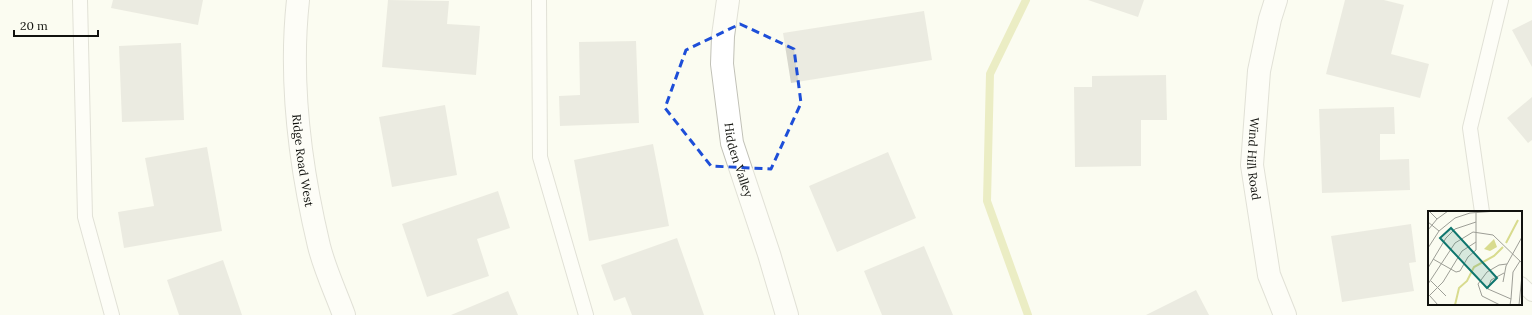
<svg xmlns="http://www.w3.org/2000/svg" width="1532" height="315" font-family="Lora,serif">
<rect width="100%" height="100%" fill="#fbfcf1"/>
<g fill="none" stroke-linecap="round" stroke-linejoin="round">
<path stroke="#d8db8e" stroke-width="8" d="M 1026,0 L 990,74 L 987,201 L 1028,315"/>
</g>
<path fill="#d8d8ce" d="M 113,0 L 203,0 L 198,25 L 111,8 Z
M 388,0 L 449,1 L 447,24 L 480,26 L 476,75 L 382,67 Z
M 1088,0 L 1144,0 L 1138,17 Z
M 1345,0 L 1384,0 L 1404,5 L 1391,54 L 1429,64 L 1420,98 L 1326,74 Z
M 924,11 L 932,60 L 791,83 L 783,33 Z
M 1532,20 L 1532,67 L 1512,30 Z
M 636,41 L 639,123 L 560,126 L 559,96 L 580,95 L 579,42 Z
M 181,43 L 184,120 L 122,122 L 119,46 Z
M 1166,75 L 1167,120 L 1141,120 L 1141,166 L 1075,167 L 1074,87 L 1092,87 L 1092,76 Z
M 1532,97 L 1532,140 L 1528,143 L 1507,118 Z
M 445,105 L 457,175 L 392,187 L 379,117 Z
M 1394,107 L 1395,134 L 1380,134 L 1380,160 L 1409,159 L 1410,190 L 1322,193 L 1319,109 Z
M 653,144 L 669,226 L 589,241 L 574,160 Z
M 207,147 L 222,231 L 124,248 L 118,212 L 154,206 L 145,158 Z
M 888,152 L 916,218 L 837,252 L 809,186 Z
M 498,191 L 510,228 L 477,239 L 489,276 L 427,297 L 402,224 Z
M 1411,224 L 1416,262 L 1409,263 L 1414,291 L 1342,302 L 1331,236 Z
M 677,238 L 704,315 L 632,315 L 625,297 L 614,301 L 601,265 Z
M 924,246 L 953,315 L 882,315 L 864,271 Z
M 223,260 L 242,315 L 179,315 L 167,280 Z
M 1196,290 L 1209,315 L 1146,315 Z
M 508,291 L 518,315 L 451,315 Z"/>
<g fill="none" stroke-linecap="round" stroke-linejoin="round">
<g stroke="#c1c1b7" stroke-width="16">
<path id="service" d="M 80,0 L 85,217 L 112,315
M 539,0 L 540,157 L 586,315
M 1482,212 L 1470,128 L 1501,0
M 1521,284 L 1532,294"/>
</g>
<g stroke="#c1c1b7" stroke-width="24">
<g id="minor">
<path id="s1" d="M 728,0 L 723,36 L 722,64 L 732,143 L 769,254 L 787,315"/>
<path id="s2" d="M 1276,0 L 1270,19 L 1259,71 L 1252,165 L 1269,275 L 1285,315"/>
</g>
</g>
<g stroke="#c1c1b7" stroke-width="24">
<g id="tertiary">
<path id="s3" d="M 298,0 C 289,82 300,166 319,246 C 325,270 336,293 344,315"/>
</g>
</g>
<use href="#service" stroke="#fff" stroke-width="14"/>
<use href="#minor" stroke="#fff" stroke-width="22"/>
<use href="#tertiary" stroke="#fff" stroke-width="22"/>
</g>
<path d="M0 0H1532V315H0ZM 740,24 L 794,49 L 801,103 L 771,169 L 711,166 L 665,108 L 686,50 Z" fill="#fbfcf1" fill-opacity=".55" fill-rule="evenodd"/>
<path fill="none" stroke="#1d4ed8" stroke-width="3" stroke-dasharray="8 5" stroke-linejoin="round" d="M 740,24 L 794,49 L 801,103 L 771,169 L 711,166 L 665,108 L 686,50 Z"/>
<g text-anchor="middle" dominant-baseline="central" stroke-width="4" stroke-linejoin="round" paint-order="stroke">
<g font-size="12" fill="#11120e" stroke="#fbfcf1">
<text stroke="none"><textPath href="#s2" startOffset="161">Wind Hill Road</textPath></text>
<text stroke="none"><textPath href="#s3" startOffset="161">Ridge Road West</textPath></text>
<text stroke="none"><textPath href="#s1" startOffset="162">Hidden Valley</textPath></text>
</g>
</g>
<g transform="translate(1428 211)">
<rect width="94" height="94" fill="#fbfcf1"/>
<path d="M 66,28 L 69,36 L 62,40 L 56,38 Z" fill="#d8db8e"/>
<path fill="none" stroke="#d8db8e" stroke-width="2" d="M 78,32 L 90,9M 27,94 L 31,77 L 39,70 L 46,56 L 66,45 L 75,36"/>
<path fill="none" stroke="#9d9e96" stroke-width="1" d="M 9,8 L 20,0M 0,11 L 11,20M 0,19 L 9,8 L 1,0M 0,37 L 11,20 L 27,7 L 42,2 L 69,0M 5,48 L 28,61 L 32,60 L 40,46 L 48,39 L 48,2M 0,57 L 18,27 L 27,18 L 48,11M 76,62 L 63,69 L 60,78 L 83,88 L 82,94M 3,70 L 18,85M 75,71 L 78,55 L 94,26M 0,73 L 27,32 L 45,21 L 65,24 L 94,52M 2,85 L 10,94M 0,86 L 15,71 L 34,40 L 48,31M 83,88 L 85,61 L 92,50M 72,94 L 54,85 L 50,73 L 59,61 L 71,54 L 79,53M 91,94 L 94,64"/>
<path fill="#0f766e" fill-opacity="0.15" stroke="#0f766e" stroke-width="2" d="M 23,17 L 69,67 L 59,77 L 12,27 Z"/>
<rect width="94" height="94" fill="none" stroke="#11120e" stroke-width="2"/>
</g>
<path d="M14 30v6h84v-6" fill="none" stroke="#11120e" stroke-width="2"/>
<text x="20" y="30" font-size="12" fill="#11120e" stroke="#fbfcf1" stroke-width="3" paint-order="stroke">20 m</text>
</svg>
